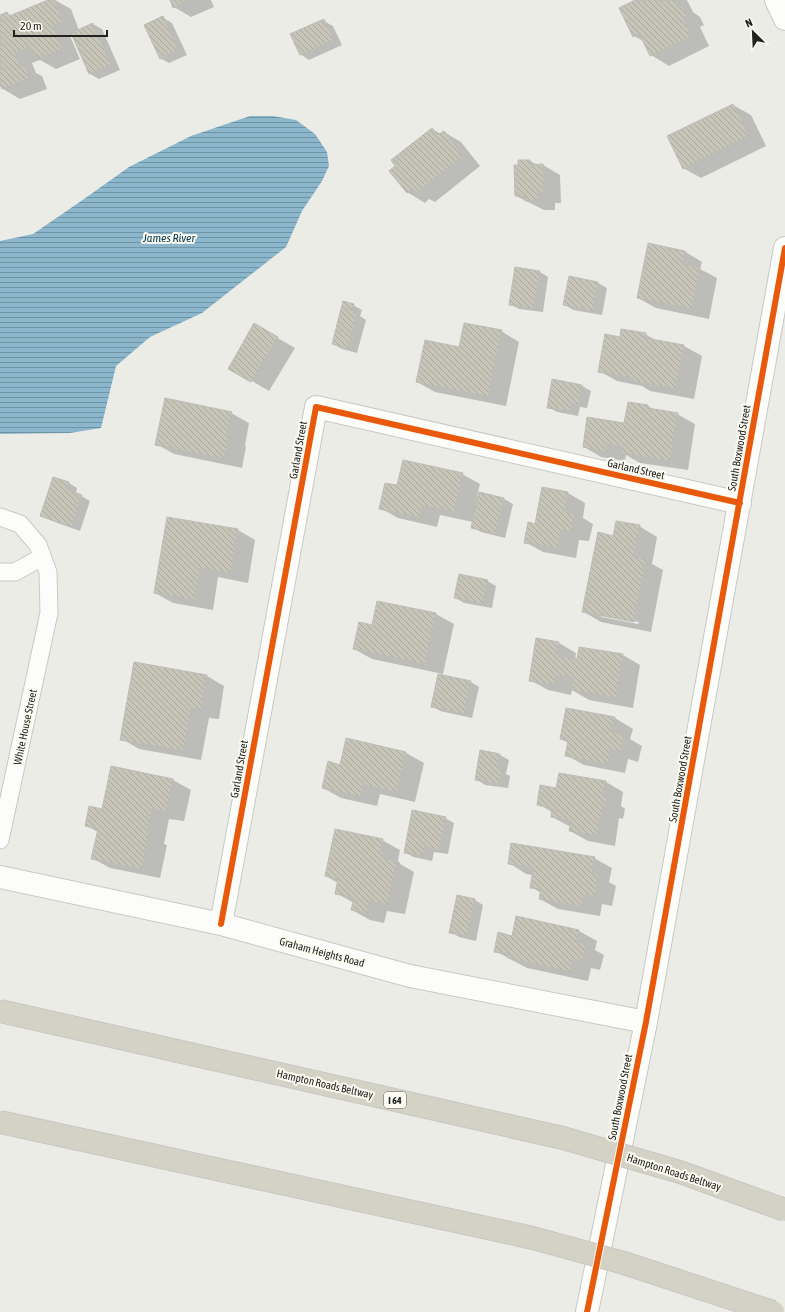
<svg xmlns="http://www.w3.org/2000/svg" width="785" height="1312" font-family="'Asap Condensed',sans-serif">
<defs>
<pattern id="water-rules" width="6" height="5" patternUnits="userSpaceOnUse"><rect width="6" height="5" fill="#8bb6cc"/><path d="M0 2.5h6" fill="none" stroke="#7194a5"/></pattern>
<pattern id="building-back-hatch" width="6" height="6" patternUnits="userSpaceOnUse"><rect width="6" height="6" fill="#c7c5b7"/><path d="M-1 5l2 2M0 0l6 6M5-1l2 2" fill="none" stroke="#aba99d"/></pattern>
</defs>
<rect width="100%" height="100%" fill="#ecece7"/>
<path fill="url(#water-rules)" d="M 250,116 L 273,116 L 296,120 L 315,134 L 327,152 L 329,166 L 322,181 L 302,211 L 286,247 L 202,313 L 150,337 L 116,366 L 101,428 L 70,433 L 0,434 L 0,241 L 33,234 L 84,199 L 129,167 L 191,136 Z"/>
<path fill="#0003" fill-rule="evenodd" d="M 50,0 L 55,0 L 71,9 L 79,30 L 93,24 L 102,29 L 120,70 L 99,79 L 90,74 L 73,35 L 70,36 L 80,59 L 56,69 L 40,60 L 32,63 L 36,73 L 42,76 L 47,89 L 20,99 L 3,89 L 0,82 L 0,16 L 7,13 L 12,16 Z
M 171,0 L 211,0 L 214,7 L 191,17 L 174,7 Z
M 637,0 L 687,0 L 693,12 L 700,17 L 704,25 L 700,27 L 709,46 L 669,66 L 651,55 L 645,42 L 634,36 Z
M 163,18 L 172,23 L 187,55 L 169,63 L 160,58 Z
M 324,21 L 333,26 L 342,45 L 309,60 L 300,54 Z
M 733,105 L 751,115 L 766,146 L 701,178 L 683,168 Z
M 432,129 L 441,134 L 444,132 L 461,142 L 480,166 L 435,202 L 429,199 L 425,203 L 407,192 Z
M 530,161 L 538,165 L 543,165 L 560,175 L 561,203 L 555,203 L 555,210 L 544,210 L 516,196 L 519,166 Z
M 684,251 L 702,262 L 700,269 L 717,278 L 709,319 L 656,308 L 638,298 Z
M 540,272 L 548,277 L 543,312 L 519,309 L 510,304 Z
M 570,277 L 598,283 L 607,288 L 602,315 L 573,310 L 565,305 Z
M 353,305 L 362,310 L 360,316 L 366,320 L 357,353 L 342,349 L 334,344 Z
M 255,325 L 295,348 L 269,391 L 230,368 Z
M 501,331 L 519,342 L 506,406 L 435,392 L 417,382 L 460,348 Z
M 645,334 L 657,341 L 684,346 L 702,356 L 694,399 L 650,391 L 642,386 L 617,381 L 599,371 L 620,338 Z
M 553,381 L 582,386 L 591,391 L 587,408 L 580,407 L 578,416 L 557,412 L 548,407 Z
M 648,406 L 655,410 L 677,414 L 695,424 L 688,470 L 640,463 L 626,455 L 625,461 L 601,457 L 584,447 L 625,424 Z
M 231,413 L 249,423 L 245,446 L 246,447 L 242,468 L 174,454 L 156,444 Z
M 462,474 L 480,484 L 477,497 L 479,498 L 480,493 L 504,499 L 513,504 L 505,538 L 481,532 L 472,527 L 473,522 L 440,515 L 437,527 L 398,518 L 380,508 L 398,487 Z
M 53,478 L 69,483 L 77,488 L 76,493 L 90,501 L 80,531 L 50,520 L 41,515 Z
M 568,493 L 585,503 L 583,518 L 593,524 L 589,541 L 579,540 L 576,558 L 543,552 L 525,542 L 536,525 Z
M 639,526 L 657,537 L 652,564 L 663,570 L 651,632 L 601,622 L 584,612 L 614,537 ZM 601,615 L 639,622 L 638,624 L 601,617 Z
M 238,530 L 255,540 L 248,583 L 218,577 L 213,610 L 173,603 L 155,593 Z
M 487,581 L 496,586 L 492,608 L 464,603 L 456,598 Z
M 378,602 L 436,614 L 454,624 L 443,674 L 372,659 L 354,649 L 373,627 Z
M 559,643 L 576,653 L 575,660 L 623,655 L 640,665 L 633,708 L 589,700 L 572,690 L 571,695 L 548,690 L 530,680 Z
M 135,663 L 207,676 L 224,686 L 219,719 L 209,718 L 201,760 L 139,749 L 122,739 Z
M 471,682 L 479,687 L 472,718 L 440,711 L 432,706 Z
M 566,709 L 615,718 L 633,729 L 630,739 L 642,746 L 638,762 L 628,759 L 625,773 L 584,765 L 566,755 L 568,743 L 561,739 Z
M 347,740 L 406,753 L 424,763 L 415,802 L 380,794 L 377,806 L 341,798 L 323,788 L 341,766 Z
M 500,755 L 509,760 L 506,774 L 510,776 L 508,788 L 485,785 L 476,779 Z
M 111,767 L 173,780 L 191,790 L 184,821 L 169,819 L 164,844 L 167,845 L 160,878 L 110,868 L 92,858 L 98,832 L 87,826 L 103,810 Z
M 606,782 L 623,792 L 621,806 L 625,809 L 623,819 L 619,818 L 615,846 L 588,841 L 570,831 L 571,827 L 552,817 L 552,812 L 538,804 L 557,789 Z
M 445,818 L 454,823 L 448,854 L 434,852 L 432,861 L 413,857 L 405,852 Z
M 382,840 L 400,850 L 398,861 L 400,863 L 400,864 L 414,872 L 405,914 L 387,911 L 384,923 L 370,920 L 352,910 L 354,903 L 336,893 L 338,883 L 326,876 Z
M 594,858 L 612,868 L 609,882 L 616,886 L 612,906 L 602,904 L 600,916 L 558,909 L 540,899 L 541,893 L 531,887 L 533,875 L 526,874 L 509,863 Z
M 475,900 L 483,905 L 476,941 L 459,937 L 451,932 Z
M 517,917 L 579,931 L 597,941 L 595,950 L 604,955 L 600,970 L 591,968 L 588,981 L 527,968 L 495,951 L 513,937 Z"/>
<path fill="url(#building-back-hatch)" stroke="#bcbcb9" d="M 48,0 L 54,0 L 63,22 L 53,26 L 63,49 L 38,59 L 35,52 L 32,53 L 30,47 L 15,53 L 20,66 L 24,65 L 30,78 L 2,89 L 0,85 L 0,15 L 7,12 L 9,16 Z
M 170,0 L 190,0 L 173,8 Z
M 635,0 L 674,0 L 678,8 L 683,6 L 687,15 L 683,17 L 692,36 L 650,56 L 639,33 L 633,37 L 619,8 Z
M 163,16 L 178,50 L 160,59 L 144,25 Z
M 324,19 L 334,40 L 300,55 L 290,34 Z
M 93,23 L 111,65 L 89,74 L 71,33 Z
M 733,104 L 749,136 L 683,169 L 667,136 Z
M 432,128 L 438,135 L 444,131 L 463,156 L 416,193 L 413,188 L 407,193 L 389,171 L 395,166 L 391,160 Z
M 518,160 L 530,160 L 530,165 L 543,164 L 544,193 L 537,193 L 538,200 L 525,201 L 525,196 L 515,196 L 514,165 L 518,165 Z
M 648,243 L 685,251 L 682,264 L 700,267 L 692,309 L 637,298 Z
M 515,267 L 540,271 L 534,308 L 509,305 Z
M 569,276 L 598,282 L 593,311 L 563,305 Z
M 343,301 L 354,304 L 352,312 L 357,314 L 348,349 L 332,344 Z
M 254,323 L 278,337 L 251,382 L 228,369 Z
M 464,323 L 502,330 L 488,397 L 416,382 L 425,340 L 459,347 Z
M 621,329 L 646,333 L 645,338 L 684,345 L 676,389 L 632,381 L 632,378 L 598,372 L 605,334 L 620,337 Z
M 552,379 L 582,385 L 579,404 L 571,403 L 570,411 L 547,408 Z
M 165,398 L 232,412 L 227,436 L 229,436 L 224,459 L 155,445 Z
M 628,402 L 648,405 L 648,408 L 678,413 L 670,461 L 621,453 L 622,446 L 608,444 L 607,452 L 583,447 L 587,417 L 624,423 Z
M 403,460 L 463,473 L 454,512 L 422,505 L 420,518 L 379,509 L 385,483 L 397,485 Z
M 53,477 L 69,482 L 67,489 L 82,495 L 71,527 L 40,516 Z
M 542,487 L 568,492 L 565,512 L 575,513 L 572,532 L 561,530 L 558,548 L 524,543 L 528,522 L 535,524 Z
M 479,492 L 504,498 L 496,534 L 471,528 Z
M 167,517 L 238,529 L 231,573 L 200,568 L 195,600 L 154,593 Z
M 616,521 L 640,525 L 634,557 L 646,559 L 634,622 L 582,612 L 598,532 L 613,536 Z
M 459,574 L 488,580 L 483,604 L 454,598 Z
M 377,601 L 436,613 L 425,664 L 353,649 L 359,622 L 372,625 Z
M 536,638 L 559,642 L 557,656 L 577,659 L 579,647 L 623,654 L 616,698 L 571,690 L 573,678 L 555,675 L 554,685 L 529,681 Z
M 134,662 L 207,675 L 201,710 L 191,708 L 184,751 L 120,740 Z
M 438,674 L 471,681 L 464,714 L 431,707 Z
M 566,708 L 615,717 L 612,732 L 624,735 L 621,752 L 610,750 L 608,764 L 565,756 L 568,741 L 560,739 Z
M 346,738 L 406,752 L 397,793 L 363,784 L 360,797 L 322,788 L 328,761 L 340,765 Z
M 480,750 L 500,754 L 498,769 L 502,770 L 499,784 L 475,780 Z
M 111,766 L 173,779 L 167,812 L 152,809 L 147,833 L 149,834 L 142,869 L 91,859 L 98,829 L 85,826 L 89,806 L 102,809 Z
M 559,773 L 606,781 L 603,797 L 608,797 L 605,810 L 602,809 L 597,836 L 569,831 L 571,821 L 551,817 L 552,808 L 537,805 L 540,785 L 556,788 Z
M 412,810 L 446,817 L 439,850 L 425,847 L 423,856 L 404,853 Z
M 335,829 L 383,839 L 380,851 L 383,852 L 382,858 L 397,861 L 388,905 L 370,901 L 367,914 L 351,910 L 354,898 L 335,894 L 338,879 L 325,876 Z
M 511,843 L 595,857 L 592,874 L 598,875 L 595,896 L 584,895 L 582,907 L 539,899 L 541,889 L 530,888 L 533,868 L 508,864 Z
M 457,895 L 475,899 L 467,936 L 449,933 Z
M 516,916 L 579,930 L 577,942 L 586,944 L 583,961 L 573,959 L 570,972 L 508,958 L 509,954 L 494,952 L 498,932 L 512,936 Z"/>
<g fill="none" stroke-linecap="round" stroke-linejoin="round">
<g stroke="#c8c8c5" stroke-width="19">
<path id="lane" d="M 0,517 L 20,524 L 38,545 L 48,572 L 49,613 L 0,840
M 0,572 L 15,572 L 42,557"/>
</g>
<g stroke="#c8c8c5" stroke-width="24">
<path id="street" d="M 776,0 L 785,19
M 0,877 L 221,924 L 410,976 L 646,1022
M 221,924 L 316,407 L 740,503
M 587,1312 L 646,1022 L 785,248"/>
</g>
<use href="#lane" stroke="#fcfcfb" stroke-width="17"/>
<use href="#street" stroke="#fcfcfb" stroke-width="22"/>
<g stroke="#c7c7c5" stroke-width="24" stroke-linecap="butt">
<path id="highway-bridge" d="M 0,1011 L 563,1138 L 680,1172 L 785,1210
M 0,1122 L 533,1238 L 624,1263 L 773,1312"/>
</g>
<use href="#highway-bridge" stroke="#d3d2c5" stroke-width="22"/>
<g stroke="#fcfbf2" stroke-width="8">
<path id="cycleway" d="M 221,924 L 316,407 L 740,503
M 587,1312 L 646,1022 L 785,248"/>
</g>
<use href="#cycleway" stroke="#e8590c" stroke-width="6"/>
</g>
<g text-anchor="middle" dominant-baseline="central" stroke-width="4" stroke-linejoin="round" paint-order="stroke">
<rect fill="#fcfbf2" stroke="#63635e" stroke-width="1" x="384" y="1092" width="22" height="16" rx="3"/>
<g font-size="10" font-weight="bold" fill="#22221f">
<text x="395" y="1100">I 64</text>
</g>
<g font-size="11" fill="#22221f" stroke="#fcfbf2">
<text transform="translate(739 448) rotate(-80)">South Boxwood Street</text>
<text transform="translate(298 450) rotate(-80)">Garland Street</text>
<text transform="translate(636 469) rotate(13)">Garland Street</text>
<text transform="translate(25 727) rotate(-78)">White House Street</text>
<text transform="translate(239 769) rotate(-80)">Garland Street</text>
<text transform="translate(680 779) rotate(-80)">South Boxwood Street</text>
<text transform="translate(322 952) rotate(15)">Graham Heights Road</text>
<text transform="translate(325 1084) rotate(13)">Hampton Roads Beltway</text>
<text transform="translate(620 1097) rotate(-79)">South Boxwood Street</text>
<text transform="translate(674 1172) rotate(18)">Hampton Roads Beltway</text>
</g>
<g font-size="12" font-style="italic" fill="#00354b" stroke="#fcfbf2">
<text x="169" y="238">James River</text>
</g>
</g>
<g transform="translate(753 32) rotate(336)" stroke="#fcfbf2" stroke-width="3" paint-order="stroke">
<path d="M0-3L7 15L0 10L-7 15Z" fill="#22221f"/>
<text y="-6" font-size="11" font-weight="bold" text-anchor="middle" fill="#22221f">N</text>
</g>
<path d="M14 30v6h93v-6" fill="none" stroke="#22221f" stroke-width="2"/>
<text x="20" y="30" font-size="12" fill="#22221f" stroke="#fcfbf2" stroke-width="3" paint-order="stroke">20 m</text>
</svg>
